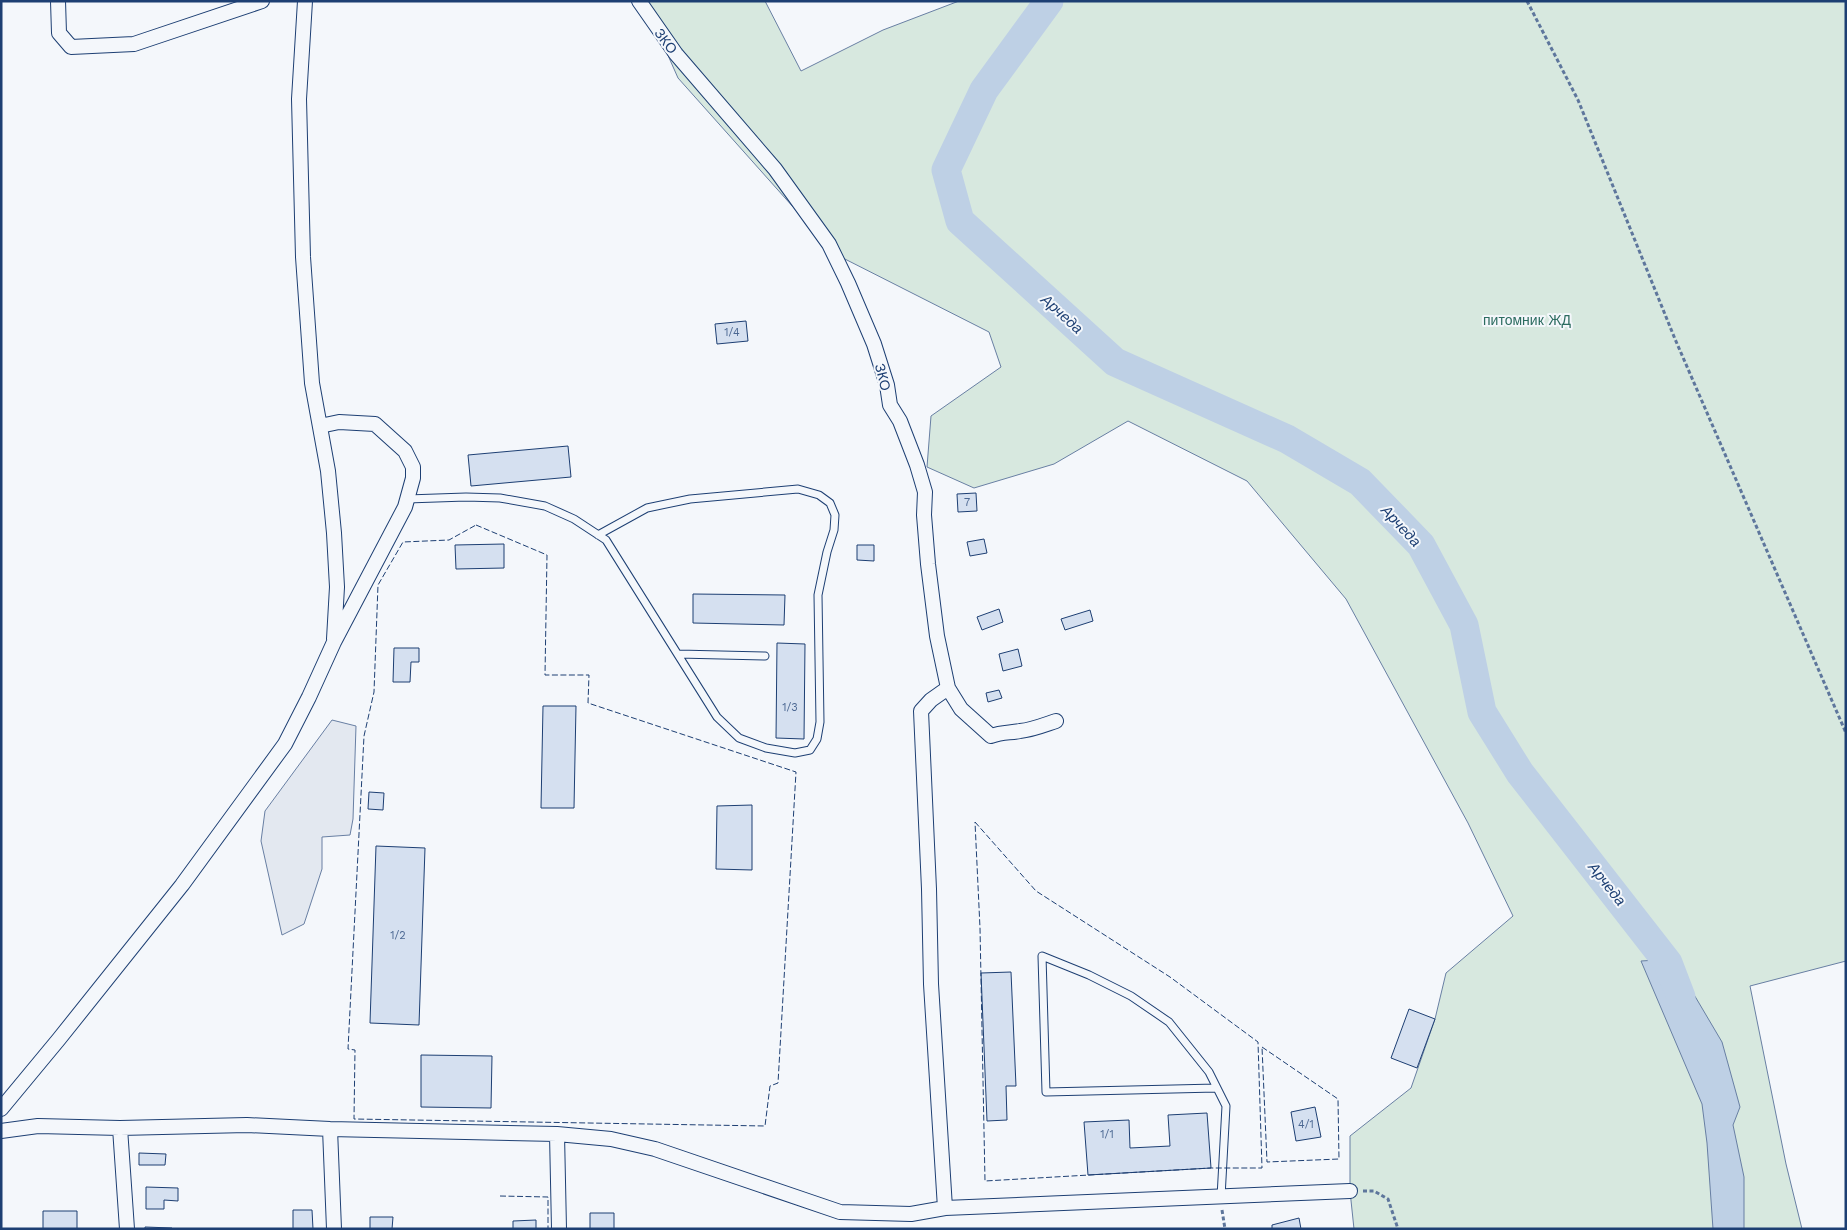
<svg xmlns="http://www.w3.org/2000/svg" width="1847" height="1230" font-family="'Work Sans',sans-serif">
<rect width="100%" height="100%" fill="#f4f7fb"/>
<path fill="#d7e8df" stroke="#687fa3" d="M 644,1 L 765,1 L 801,71 L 883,30 L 959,1 L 1846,1 L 1846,961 L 1750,986 L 1786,1164 L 1802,1229 L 1354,1229 L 1350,1191 L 1350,1136 L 1411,1088 L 1435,1019 L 1446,973 L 1513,916 L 1468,823 L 1346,599 L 1247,481 L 1128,421 L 1054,464 L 974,488 L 927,467 L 931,416 L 1001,367 L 989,332 L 835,254 L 678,78 Z"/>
<path fill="#e3e8f0" stroke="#687fa3" d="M 332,720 L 356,726 L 353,819 L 350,835 L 322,837 L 322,869 L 304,924 L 282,935 L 261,841 L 265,811 Z"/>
<path fill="#bed0e5" stroke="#687fa3" d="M 1673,959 L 1722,1042 L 1740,1107 L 1733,1125 L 1744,1177 L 1744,1229 L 1713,1229 L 1707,1143 L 1702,1104 L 1641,961 Z"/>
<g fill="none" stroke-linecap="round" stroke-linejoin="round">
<path stroke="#bed0e5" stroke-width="29" d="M 1049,1 L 984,90 L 946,170 L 960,221 L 1115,362 L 1287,439 L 1360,482 L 1421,545 L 1464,625 L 1482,712 L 1520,773 L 1668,963 L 1681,997"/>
</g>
<path fill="#d5e0f0" stroke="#1d3f73" d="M 746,321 L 748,341 L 717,344 L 715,324 Z
M 568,446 L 571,477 L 471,486 L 468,455 Z
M 976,493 L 977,511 L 958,512 L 957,494 Z
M 984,539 L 987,553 L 970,556 L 967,542 Z
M 504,544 L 504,568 L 456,569 L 455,545 Z
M 857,545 L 874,545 L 874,561 L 857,560 Z
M 693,594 L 785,595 L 784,625 L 693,623 Z
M 999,609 L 1003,622 L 982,630 L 977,617 Z
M 1090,610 L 1093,621 L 1065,630 L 1061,619 Z
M 777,643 L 805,644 L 804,739 L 776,738 Z
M 394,648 L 419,648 L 419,662 L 411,662 L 410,682 L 393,682 Z
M 1018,649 L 1022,666 L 1003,671 L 999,654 Z
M 999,690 L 1002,698 L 988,702 L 986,693 Z
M 543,706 L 576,706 L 574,808 L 541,808 Z
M 369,792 L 384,793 L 383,810 L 368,809 Z
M 752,805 L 752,870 L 716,869 L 717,806 Z
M 376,846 L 425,848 L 419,1025 L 370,1023 Z
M 1011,972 L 1016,1086 L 1006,1086 L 1007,1120 L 987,1121 L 981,973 Z
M 1409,1009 L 1435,1019 L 1417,1068 L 1391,1058 Z
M 421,1055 L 492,1056 L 491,1108 L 421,1107 Z
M 1315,1107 L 1321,1137 L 1296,1141 L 1291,1112 Z
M 1207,1113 L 1211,1168 L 1088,1175 L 1084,1122 L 1129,1120 L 1130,1148 L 1170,1146 L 1168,1115 Z
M 139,1153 L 166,1154 L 165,1165 L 139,1165 Z
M 146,1187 L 178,1188 L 178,1201 L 164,1200 L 164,1209 L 146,1209 Z
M 293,1210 L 312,1210 L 313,1229 L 293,1229 Z
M 43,1211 L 77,1211 L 77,1229 L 43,1229 Z
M 590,1213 L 614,1213 L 614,1229 L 590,1229 Z
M 370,1217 L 393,1217 L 392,1229 L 370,1229 Z
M 1299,1218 L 1301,1229 L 1272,1229 L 1272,1225 Z
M 536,1220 L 536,1229 L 513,1229 L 513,1221 Z
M 145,1227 L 172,1228 L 172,1229 L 145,1229 Z"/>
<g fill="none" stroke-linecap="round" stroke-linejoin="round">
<g stroke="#1d3f73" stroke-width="9">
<path id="service" d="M 407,499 L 466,497 L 500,498 L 545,506 L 574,519 L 606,540 L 717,717 L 739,738 L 766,748 L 795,753 L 810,750 L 817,739 L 820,722 L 818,595 L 827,552 L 834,530 L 835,515 L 830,503 L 819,495 L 798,489 L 690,499 L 647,508 L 598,535
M 678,654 L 765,656
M 1216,1088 L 1046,1092 L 1042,956 L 1089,975 L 1131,996 L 1169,1022 L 1209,1072 L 1226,1106 L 1221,1197"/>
</g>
<g stroke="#1d3f73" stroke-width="16">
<path id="minor" d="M 58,1 L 59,33 L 71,47 L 134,44 L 262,1
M 305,1 L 299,99 L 303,257 L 312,383 L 328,471 L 334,533 L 337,587 L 334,639
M 639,1 L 676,54 L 775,169 L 829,244 L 848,283 L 874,344 L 887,385 L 890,405 L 900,421 L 917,465 L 925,492 L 924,515 L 928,564 L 937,636 L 948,688 L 961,709 L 991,736 C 1002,732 1009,733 1020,731 C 1032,730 1044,725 1056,721
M 1,1109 L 59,1039 L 182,885 L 285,744 L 309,697 L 334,642 L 405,507 L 413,478 L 413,467 L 405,451 L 375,424 L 339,422 L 320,426
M 120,1128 L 127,1229
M 330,1129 L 334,1229
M 1,1131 L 38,1126 L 120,1128 L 247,1125 L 330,1129 L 557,1134 L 611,1139 L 655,1149 L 840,1212 L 911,1214 L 945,1208 L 1350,1191
M 557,1134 L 559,1229
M 945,1208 L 931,984 L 929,889 L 921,711 L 931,700 L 948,688"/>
</g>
<path stroke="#5e769c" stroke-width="3" stroke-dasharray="4 2.5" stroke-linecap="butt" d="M 1527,1 L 1578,100 L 1675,339 L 1846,733
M 1363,1191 L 1374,1191 L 1388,1199 L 1398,1229
M 1222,1210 L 1225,1229"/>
<use href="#service" stroke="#f4f7fb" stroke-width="7"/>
<use href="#minor" stroke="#f4f7fb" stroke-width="14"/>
<path stroke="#1d3f73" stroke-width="1" stroke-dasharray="6 2.5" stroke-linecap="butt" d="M 476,525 L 547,555 L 545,675 L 589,675 L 588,703 L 796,772 L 778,1083 L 770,1086 L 765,1126 L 354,1119 L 355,1050 L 348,1049 L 364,736 L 374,692 L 378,585 L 403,542 L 449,540 Z
M 975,822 L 1036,891 L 1170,977 L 1258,1042 L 1262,1168 L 1211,1168 L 985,1181 L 980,928 Z
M 1262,1047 L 1338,1099 L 1339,1159 L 1267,1162 Z
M 500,1196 L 548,1197 L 548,1229"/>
</g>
<g text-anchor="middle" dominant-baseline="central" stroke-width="4" stroke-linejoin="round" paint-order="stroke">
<g font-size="11" fill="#4b6792">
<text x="732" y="332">1/4</text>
<text x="967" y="502">7</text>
<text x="790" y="707">1/3</text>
<text x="398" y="935">1/2</text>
<text x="1306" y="1124">4/1</text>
<text x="1107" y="1134">1/1</text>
</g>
<g font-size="14" fill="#1d3f73" stroke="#f4f7fb">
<text transform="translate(666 41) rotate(53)">ЗКО</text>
<text transform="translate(883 377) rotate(76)">ЗКО</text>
</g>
<g font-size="14" fill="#2c6c60" stroke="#f4f7fb">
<text x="1527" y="320">питомник ЖД</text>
</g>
<g font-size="15" font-style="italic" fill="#1d3f73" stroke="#f4f7fb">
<text transform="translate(1062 314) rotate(42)">Арчеда</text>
<text transform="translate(1401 526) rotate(47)">Арчеда</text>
<text transform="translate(1607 884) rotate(52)">Арчеда</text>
</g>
</g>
<rect width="1847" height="1230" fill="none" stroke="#1d3f73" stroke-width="5"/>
</svg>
